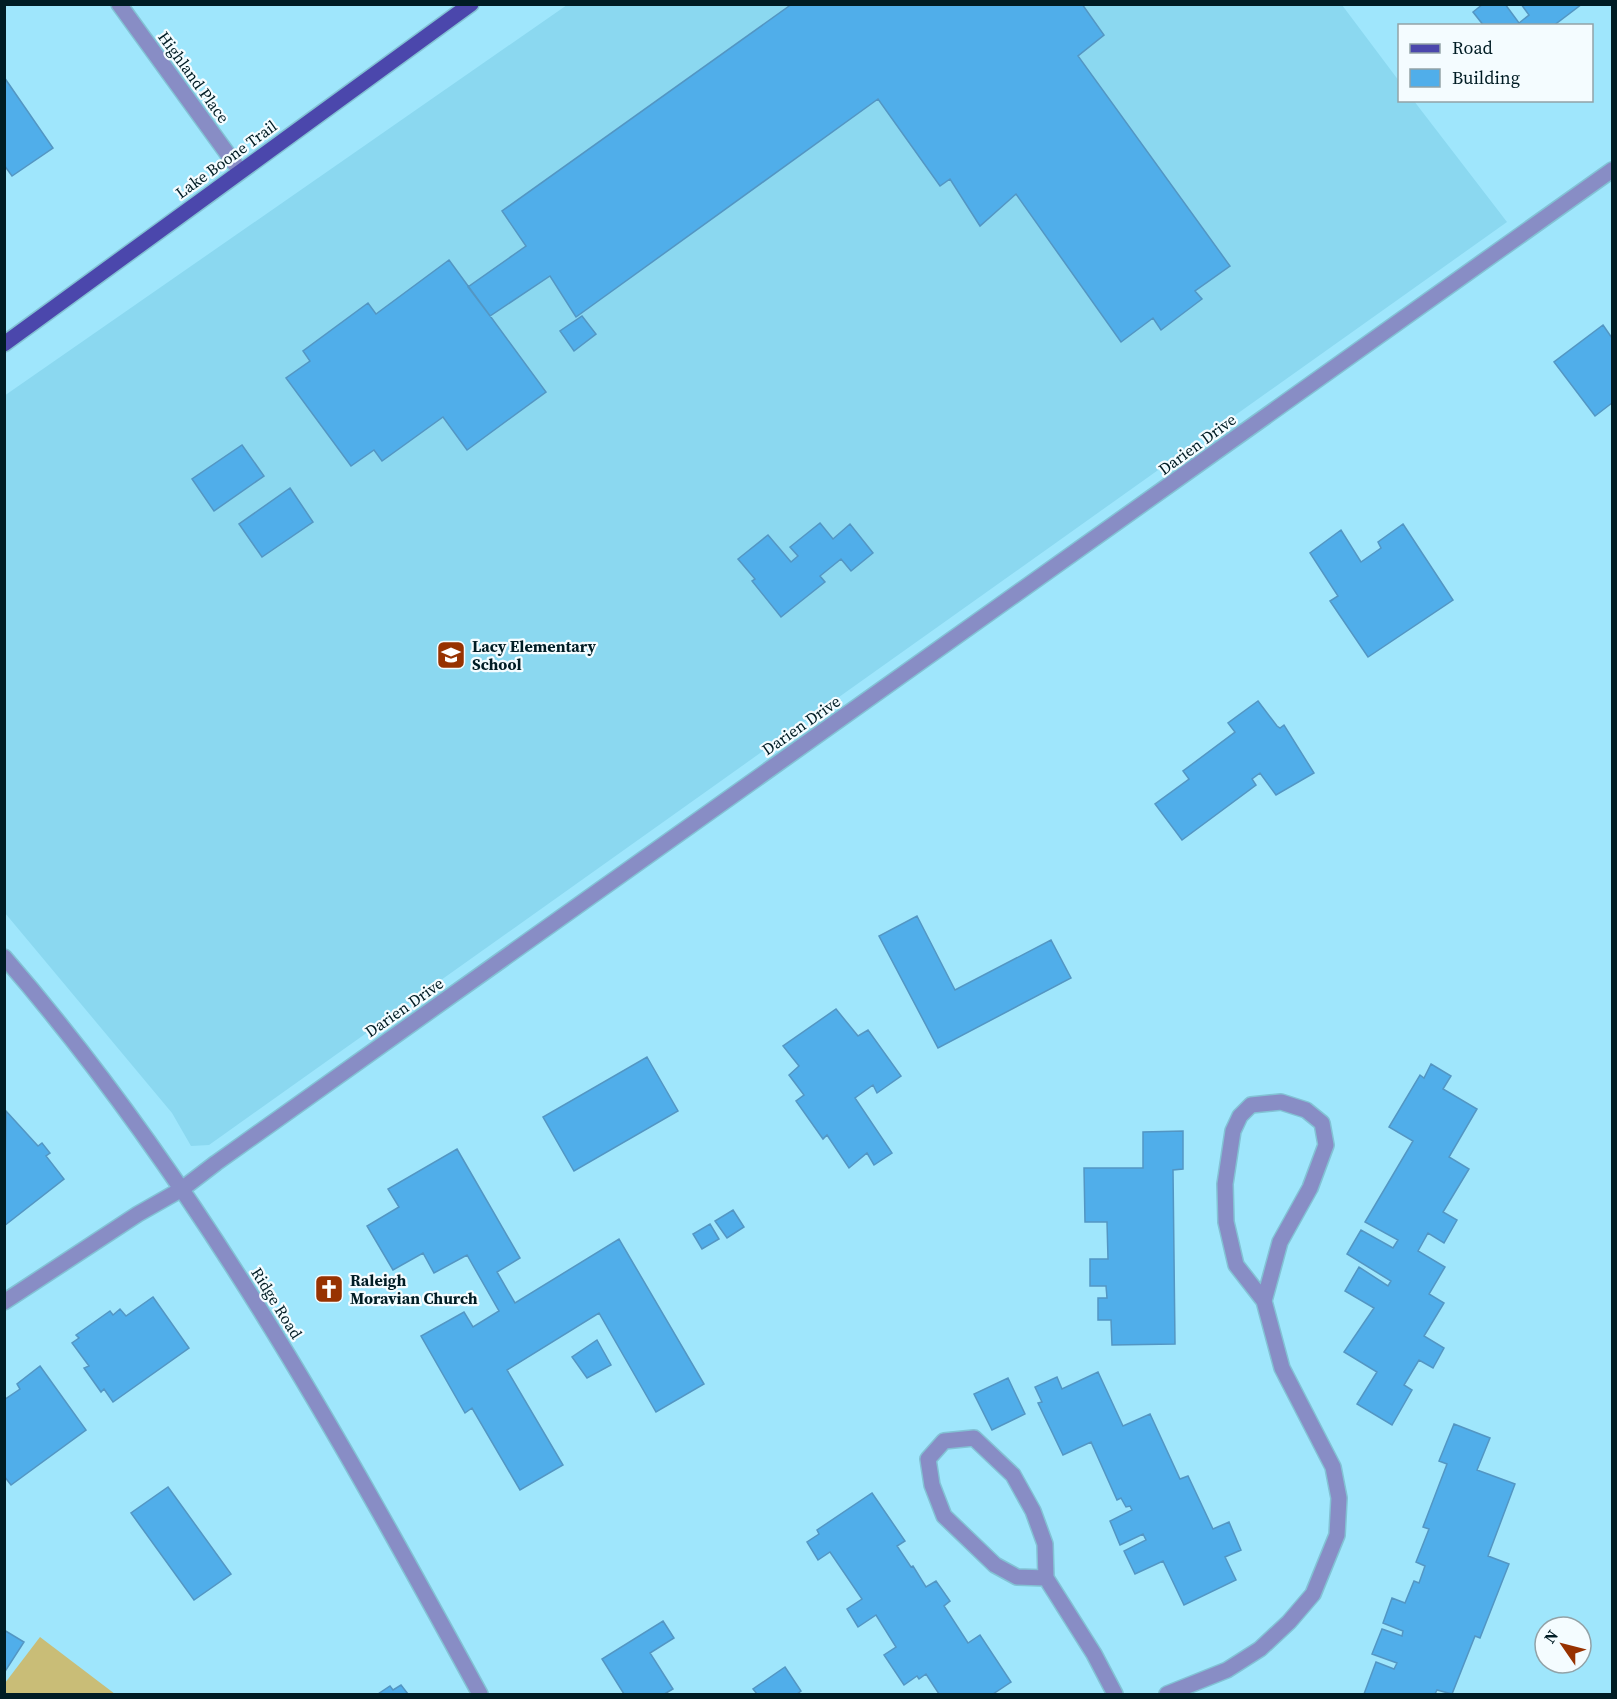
<svg xmlns="http://www.w3.org/2000/svg" width="1617" height="1699" font-family="'Source Serif 4',serif">
<rect width="100%" height="100%" fill="#9fe6fc"/>
<path fill="#8bd8f0" d="M 567,5 L 1342,5 L 1399,81 L 1400,100 L 1414,101 L 1507,222 L 209,1145 L 191,1146 L 172,1113 L 5,913 L 4,396 Z"/>
<path fill="#c9bd77" d="M 40,1637 L 115,1694 L 5,1694 L 5,1683 Z"/>
<path fill="#50aeea" stroke="#5396c3" stroke-width="1.5" d="M 792,4 L 1082,4 L 1104,35 L 1078,56 L 1230,266 L 1195,291 L 1202,299 L 1161,330 L 1153,318 L 1121,342 L 1016,194 L 980,226 L 950,179 L 940,186 L 878,99 L 576,317 L 550,276 L 490,316 L 468,287 L 526,246 L 502,211 Z
M 1483,4 L 1505,4 L 1519,23 L 1529,15 L 1521,4 L 1582,4 L 1553,26 L 1484,26 L 1473,12 Z
M 4,77 L 53,148 L 12,176 L 4,165 Z
M 449,260 L 546,392 L 467,450 L 443,417 L 382,461 L 374,450 L 351,466 L 286,378 L 310,361 L 303,351 L 368,303 L 376,314 Z
M 582,316 L 596,334 L 574,351 L 560,331 Z
M 1603,325 L 1612,338 L 1612,403 L 1595,416 L 1554,362 Z
M 242,445 L 264,476 L 214,511 L 192,479 Z
M 290,488 L 313,522 L 262,557 L 239,524 Z
M 820,523 L 833,539 L 850,524 L 873,553 L 851,571 L 841,559 L 820,576 L 825,582 L 781,617 L 752,581 L 755,579 L 738,559 L 768,535 L 791,562 L 798,556 L 790,547 Z
M 1403,524 L 1453,600 L 1368,657 L 1330,601 L 1338,596 L 1310,553 L 1341,530 L 1361,562 L 1381,548 L 1378,542 Z
M 1258,701 L 1277,726 L 1280,728 L 1284,725 L 1314,773 L 1276,795 L 1260,773 L 1252,779 L 1256,785 L 1182,840 L 1155,804 L 1189,779 L 1183,771 L 1235,732 L 1228,723 Z
M 917,916 L 955,990 L 1051,940 L 1071,978 L 938,1048 L 879,936 Z
M 836,1009 L 858,1036 L 868,1030 L 901,1076 L 877,1093 L 873,1085 L 855,1098 L 892,1153 L 874,1165 L 867,1153 L 849,1168 L 827,1135 L 823,1139 L 796,1101 L 804,1095 L 789,1075 L 799,1066 L 783,1046 Z
M 647,1057 L 678,1111 L 574,1171 L 543,1117 Z
M 1431,1064 L 1451,1076 L 1443,1089 L 1477,1109 L 1449,1157 L 1469,1169 L 1443,1212 L 1457,1220 L 1444,1243 L 1428,1233 L 1418,1251 L 1445,1267 L 1429,1294 L 1444,1303 L 1424,1336 L 1444,1348 L 1433,1368 L 1419,1360 L 1404,1385 L 1412,1390 L 1392,1425 L 1357,1404 L 1377,1372 L 1344,1352 L 1374,1308 L 1345,1291 L 1359,1267 L 1388,1286 L 1391,1281 L 1347,1254 L 1361,1230 L 1393,1248 L 1398,1240 L 1365,1222 L 1413,1141 L 1389,1127 L 1420,1075 L 1424,1078 Z
M 6,1111 L 38,1146 L 42,1143 L 50,1153 L 46,1156 L 64,1179 L 4,1226 Z
M 1183,1131 L 1183,1169 L 1173,1170 L 1175,1344 L 1112,1345 L 1111,1320 L 1098,1320 L 1098,1298 L 1107,1298 L 1106,1286 L 1090,1286 L 1090,1259 L 1108,1259 L 1107,1222 L 1085,1222 L 1084,1168 L 1143,1168 L 1143,1132 Z
M 457,1149 L 520,1258 L 497,1272 L 515,1303 L 619,1239 L 704,1384 L 656,1412 L 599,1313 L 507,1370 L 563,1465 L 520,1490 L 472,1408 L 465,1413 L 421,1336 L 464,1312 L 473,1327 L 499,1311 L 467,1255 L 434,1273 L 423,1253 L 393,1270 L 367,1226 L 399,1207 L 388,1189 Z
M 733,1210 L 744,1227 L 727,1238 L 715,1221 Z
M 710,1224 L 719,1239 L 702,1249 L 693,1234 Z
M 153,1297 L 189,1348 L 113,1402 L 104,1389 L 101,1392 L 84,1368 L 89,1366 L 72,1343 L 79,1338 L 76,1335 L 110,1311 L 113,1315 L 120,1309 L 126,1316 Z
M 597,1340 L 611,1365 L 587,1378 L 572,1357 Z
M 40,1366 L 86,1430 L 11,1485 L 4,1476 L 4,1400 L 20,1389 L 17,1384 Z
M 1098,1372 L 1123,1426 L 1150,1414 L 1180,1479 L 1188,1476 L 1213,1529 L 1229,1522 L 1241,1550 L 1225,1557 L 1236,1580 L 1184,1605 L 1163,1561 L 1135,1574 L 1124,1551 L 1146,1540 L 1143,1534 L 1120,1545 L 1110,1521 L 1132,1510 L 1130,1506 L 1126,1507 L 1121,1498 L 1117,1500 L 1091,1442 L 1063,1455 L 1038,1403 L 1042,1402 L 1035,1387 L 1057,1377 L 1062,1389 Z
M 1008,1378 L 1025,1414 L 992,1430 L 974,1394 Z
M 1454,1424 L 1490,1438 L 1477,1470 L 1515,1484 L 1488,1556 L 1509,1564 L 1480,1638 L 1475,1636 L 1452,1694 L 1437,1690 L 1435,1694 L 1364,1694 L 1376,1662 L 1394,1669 L 1397,1663 L 1372,1654 L 1382,1629 L 1402,1636 L 1403,1631 L 1383,1623 L 1392,1598 L 1405,1603 L 1414,1581 L 1419,1583 L 1425,1566 L 1416,1562 L 1429,1529 L 1423,1527 L 1447,1464 L 1439,1461 Z
M 168,1487 L 231,1574 L 194,1600 L 131,1513 Z
M 872,1493 L 905,1541 L 897,1546 L 911,1567 L 913,1566 L 926,1587 L 936,1581 L 950,1601 L 944,1606 L 968,1643 L 980,1635 L 1011,1682 L 993,1694 L 939,1694 L 926,1674 L 919,1679 L 917,1676 L 904,1685 L 884,1655 L 896,1647 L 876,1615 L 858,1627 L 847,1609 L 862,1599 L 830,1552 L 818,1560 L 807,1542 L 819,1534 L 817,1530 Z
M 663,1621 L 674,1638 L 650,1653 L 673,1689 L 666,1693 L 667,1694 L 624,1694 L 602,1659 Z
M 4,1630 L 24,1642 L 4,1673 Z
M 785,1667 L 801,1691 L 797,1694 L 757,1694 L 753,1689 Z
M 401,1685 L 408,1694 L 378,1694 L 390,1686 L 393,1690 Z"/>
<g fill="none" stroke-linecap="round" stroke-linejoin="round">
<g stroke="#82c2d5" stroke-width="18">
<path id="minor" d="M 119,4 L 240,171
M 4,957 C 197,1179 340,1438 480,1694
M 4,1302 L 138,1214 L 182,1189 L 216,1163 L 1612,170
M 1046,1578 L 1017,1577 L 995,1565 L 944,1516 L 932,1485 L 928,1459 L 944,1441 L 974,1438 L 1013,1475 L 1033,1511 L 1045,1544 L 1046,1578 L 1094,1654 L 1115,1694
M 1167,1694 L 1227,1670 L 1260,1649 L 1289,1622 L 1313,1594 L 1337,1535 L 1339,1498 L 1333,1467 L 1282,1368 L 1264,1301 L 1236,1265 L 1226,1222 L 1225,1184 L 1233,1131 L 1240,1116 L 1251,1105 L 1281,1102 L 1306,1110 L 1322,1123 L 1326,1145 L 1310,1188 L 1280,1242 L 1264,1301"/>
</g>
<g stroke="#82c2d5" stroke-width="18">
<path id="major" d="M 4,344 L 471,4"/>
</g>
<use href="#minor" stroke="#888dc5" stroke-width="15"/>
<use href="#major" stroke="#4b47ac" stroke-width="15"/>
</g>
<defs>
<g id="school-square" transform="scale(1.5)"><rect x="-9" y="-9" width="18" height="18" rx="4" fill="#973201" stroke="#f4fcff"/><path d="M0-5L7-2L0 1L-7-2ZM-4 1L0 2.5L4 1V4Q0 6-4 4Z" fill="#fff"/></g>
<g id="church-square" transform="scale(1.5)"><rect x="-9" y="-9" width="18" height="18" rx="4" fill="#973201" stroke="#f4fcff"/><path d="M-1.2-6h2.4v3.5h3.3v2.4h-3.3V6h-2.4V-.1h-3.3v-2.4h3.3Z" fill="#fff"/></g>
</defs>
<g fill-rule="evenodd">
<use href="#school-square" x="451" y="655"/>
<use href="#church-square" x="329" y="1289"/>
</g>
<g text-anchor="middle" dominant-baseline="central" stroke-width="4.5" stroke-linejoin="round" paint-order="stroke">
<g font-size="16" fill="#001c24" stroke="#f4fcff">
<text transform="translate(194 77) rotate(54)">Highland Place</text>
<text transform="translate(226 159) rotate(-36)">Lake Boone Trail</text>
<text transform="translate(1197 444) rotate(-36)">Darien Drive</text>
<text transform="translate(801 725) rotate(-35)">Darien Drive</text>
<text transform="translate(404 1007) rotate(-35)">Darien Drive</text>
<text transform="translate(277 1303) rotate(58)">Ridge Road</text>
</g>
<g font-size="16" font-weight="bold" fill="#001c24" stroke="#f4fcff" text-anchor="start">
<text x="472" y="646">Lacy Elementary<tspan x="472" dy="18">School</tspan></text>
<text x="350" y="1280">Raleigh<tspan x="350" dy="18">Moravian Church</tspan></text>
</g>
</g>
<rect width="1617" height="1699" fill="none" stroke="#001c24" stroke-width="12"/>
<rect x="1398" y="24" width="195" height="78" fill="#f4fcff" stroke="#92a2a7" stroke-width="1.5"/>
<rect x="1410" y="44" width="30" height="9" fill="#4b47ac" stroke="#92a2a7" stroke-width="1.5"/>
<text x="1452" y="54" font-size="18" fill="#001c24">Road</text>
<rect x="1410" y="69" width="30" height="18" fill="#50aeea" stroke="#92a2a7" stroke-width="1.5"/>
<text x="1452" y="84" font-size="18" fill="#001c24">Building</text>
<g transform="translate(1563 1645) rotate(305)"><circle r="28" fill="#f4fcff" stroke="#92a2a7" stroke-width="1.5"/>
<path d="M0-4.5L10 22L0 15L-10 22Z" fill="#973201"/>
<text y="-9" font-size="16" font-weight="bold" text-anchor="middle" fill="#001c24">N</text>
</g>
</svg>
